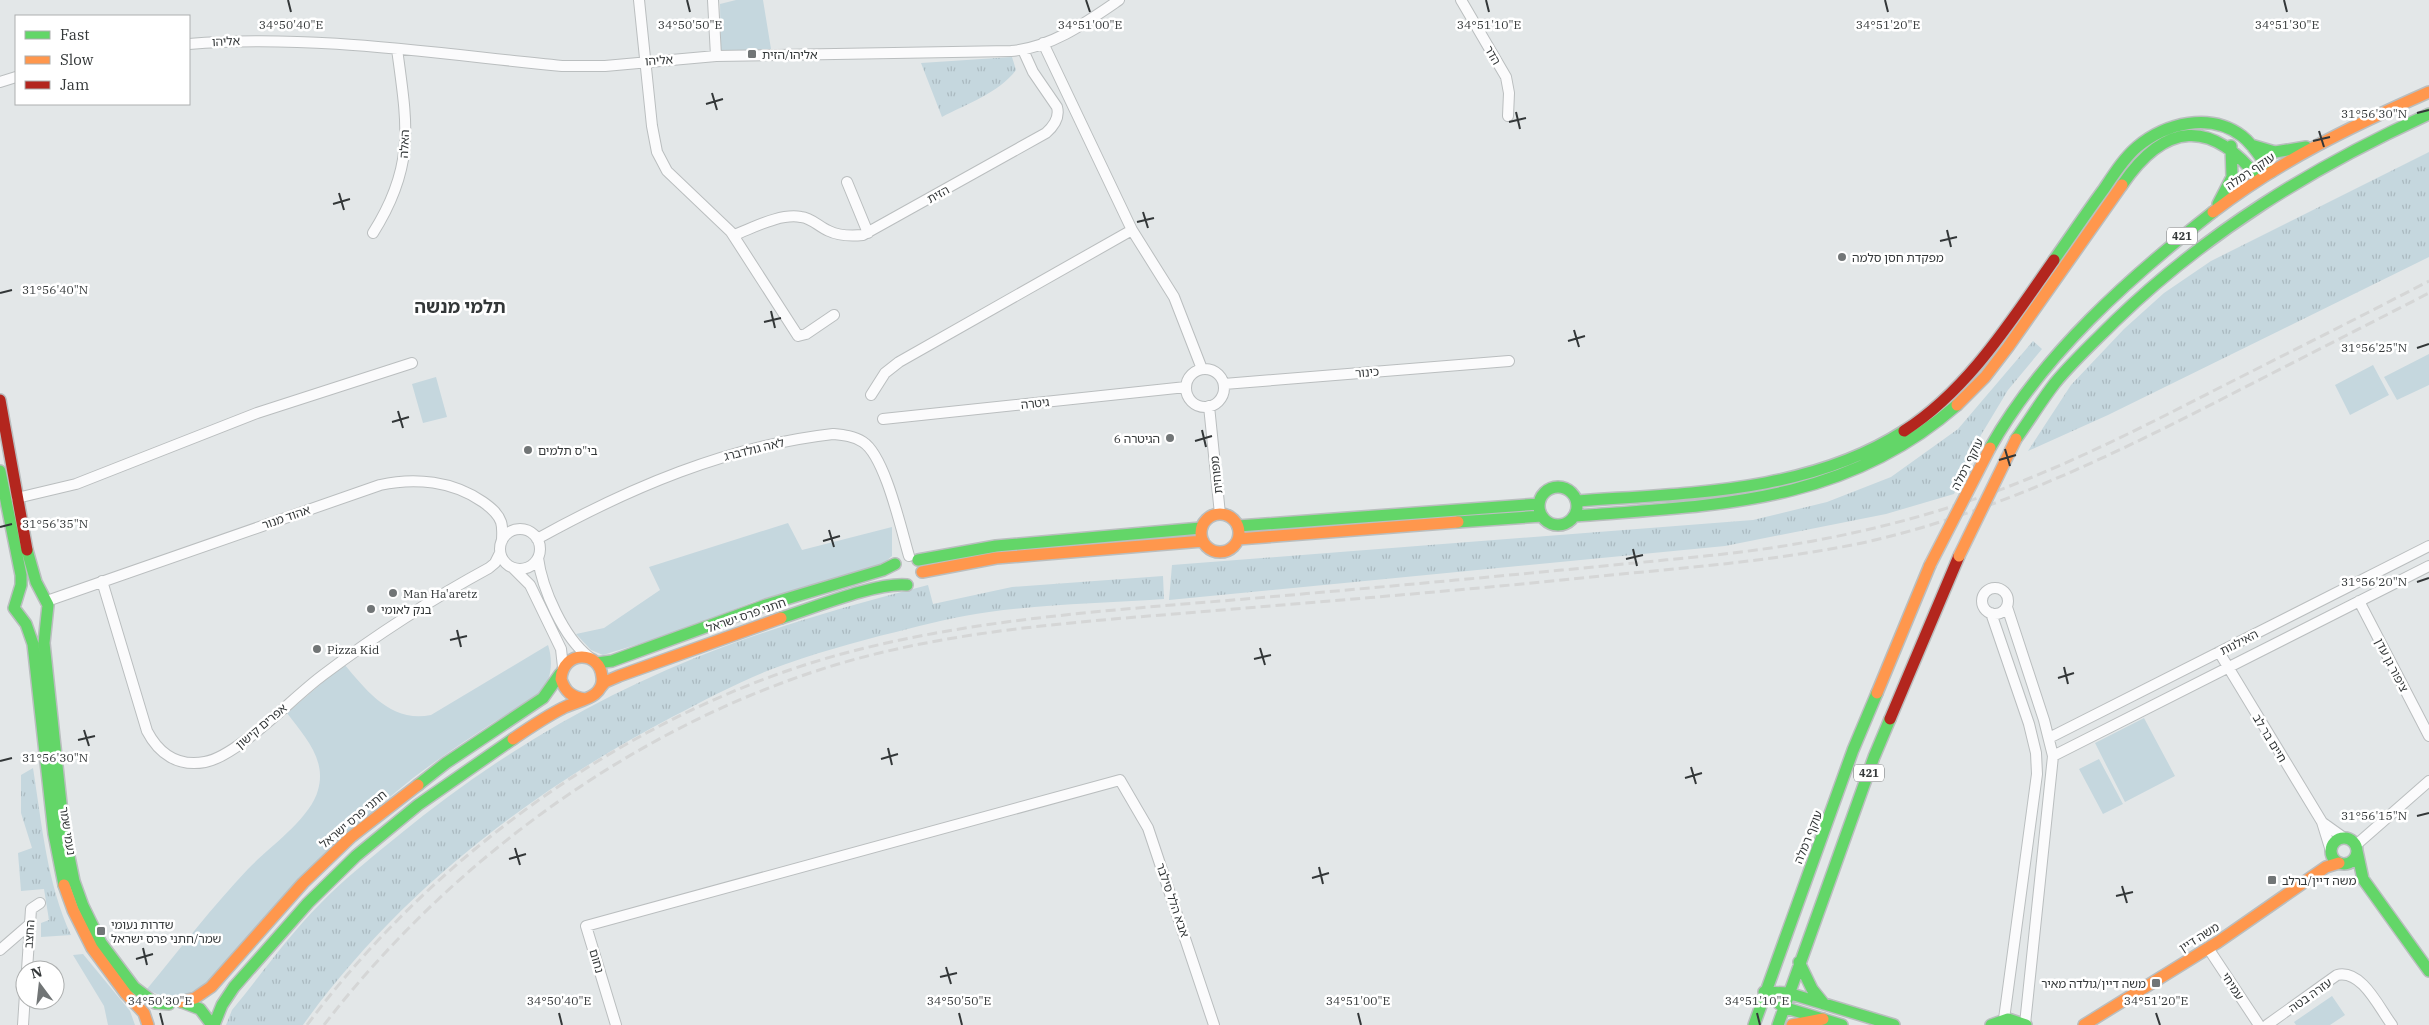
<svg xmlns="http://www.w3.org/2000/svg" width="2429" height="1025" font-family="'IBM Plex Serif','Noto Sans Hebrew',serif">
<defs>
<pattern id="grass-tufts" width="24" height="20" patternUnits="userSpaceOnUse" patternTransform="scale(1.25)"><rect width="24" height="20" fill="#c5d7de"/><path d="M3 7l-1-3M5 7V3M7 7l1-3M15 17l-1-3M17 17v-4M19 17l1-3" fill="none" stroke="#aab9bf"/></pattern>
</defs>
<rect width="100%" height="100%" fill="#e3e7e8"/>
<path fill="url(#grass-tufts)" d="M 1012,57 L 1016,70 C 999,93 966,104 942,117 L 921,63 Z
M 2429,152 L 2429,257 L 2108,415 L 2028,451 L 2071,385 L 2124,329 L 2164,293 L 2211,261 Z
M 2033,341 L 2042,349 L 2008,390 L 1981,435 L 1954,494 L 1886,514 L 1725,546 L 1169,600 L 1172,565 L 1753,520 L 1827,502 L 1891,477 L 1958,429 Z
M 1163,576 L 1164,599 C 1106,603 1047,604 989,612 C 958,616 927,624 896,632 C 854,642 813,654 772,669 C 738,682 705,700 672,717 C 529,792 398,893 303,1025 L 226,1025 L 232,1010 C 261,975 288,936 320,904 C 344,879 372,857 399,835 C 496,755 605,691 723,647 C 790,622 859,603 928,585 L 933,604 L 1012,587 Z
M 33,768 C 42,825 47,883 71,935 L 41,937 L 41,923 L 49,920 L 44,889 L 21,891 L 18,853 L 32,848 L 21,813 L 21,775 Z"/>
<path fill="#c5d7de" d="M 736,0 L 763,0 L 771,49 L 721,51 L 720,4 Z
M 2429,354 L 2429,385 L 2397,400 L 2384,377 Z
M 2373,365 L 2389,395 L 2350,415 L 2335,385 Z
M 436,377 L 447,417 L 423,423 L 412,384 Z
M 788,523 L 802,550 L 892,527 L 892,556 L 883,564 L 753,602 L 668,635 L 603,655 L 591,650 L 576,634 L 604,628 L 660,590 L 649,567 Z
M 548,645 C 553,660 552,678 542,691 C 532,703 504,715 491,724 C 465,741 438,759 413,778 C 337,838 273,913 206,983 C 185,997 170,1003 147,989 C 180,949 212,907 248,869 C 268,848 311,818 318,790 C 327,759 304,736 287,713 L 344,664 C 367,691 391,723 431,715 Z
M 2144,718 L 2175,776 L 2125,802 L 2095,743 Z
M 2099,759 L 2123,804 L 2103,814 L 2079,769 Z
M 83,954 L 130,1011 L 135,1025 L 108,1025 L 104,1006 L 73,955 Z
M 2332,996 L 2345,1015 L 2330,1025 L 2296,1025 L 2294,1022 Z"/>
<g fill="none" stroke-linecap="round" stroke-linejoin="round">
<g stroke="#babebf" stroke-width="12">
<path id="street" d="M 639,0 L 652,126 L 657,152 L 667,171 L 731,232 L 798,336 L 806,334 L 834,315
M 713,0 L 716,56
M 1461,0 L 1506,77 L 1509,93 L 1508,116
M 1043,43 L 1132,230 L 1174,297 L 1202,369
M 189,44 C 314,34 438,54 562,66 L 605,66 L 716,56 L 1011,51 C 1051,48 1087,22 1119,0
M 0,82 L 16,77
M 847,182 L 868,233
M 373,233 C 416,165 407,124 397,49
M 734,235 C 753,228 780,213 801,217 C 812,218 819,227 829,231 C 839,236 852,236 863,235 L 1046,133 C 1054,126 1060,118 1057,107 L 1033,72 L 1023,50
M1186 388a19 19 0 1 1 38 0a19 19 0 1 1-38 0Z
M 1224,384 L 1509,361
M 871,395 L 885,373 L 899,362 L 1132,230
M 1209,406 L 1220,514
M 883,419 L 1186,387
M 17,498 L 76,484 L 257,413 L 412,363
M500 549a20 20 0 1 1 40 0a20 20 0 1 1-40 0Z
M 537,539 C 629,488 727,446 833,434 C 843,435 854,436 863,442 C 885,456 901,529 909,556
M 538,558 C 542,589 564,638 589,657
M 513,568 L 530,585 L 561,649 L 563,667
M 102,581 L 147,731 C 159,754 178,767 205,762 C 238,756 293,697 323,675 C 376,635 430,600 489,568 L 495,563 L 500,553
M1982 601a13 13 0 1 1 26 0a13 13 0 1 1-26 0Z
M 47,601 L 380,485 C 415,477 453,481 483,502 C 490,507 498,513 501,522 C 503,528 502,535 502,541
M 2359,601 L 2429,736
M 2007,607 L 2044,720 L 2053,756 L 2025,1024
M 1991,613 L 2029,724 L 2036,753 L 2037,774 L 2004,1019
M 2219,652 L 2322,822 L 2331,851
M 2049,738 L 2429,546
M 2053,756 L 2429,566
M 2323,823 L 2344,838
M 2356,845 L 2429,781
M 2208,948 L 2259,1025
M 0,950 L 30,924
M 27,970 L 31,909 L 40,903
M 23,1025 L 25,994
M 616,1025 L 586,926 L 1120,780 L 1148,828 L 1214,1025
M 2267,1025 L 2337,975 C 2362,969 2379,1008 2392,1025"/>
</g>
<g stroke="#babebf" stroke-width="14">
<path id="fast" d="M 2251,145 L 2275,152 L 2306,147
M 2122,185 C 2165,122 2211,118 2259,179
M 2218,204 L 2232,177 L 2231,146
M 2054,260 C 2071,236 2087,212 2104,189 C 2114,174 2124,158 2137,147 C 2166,123 2210,112 2242,136 C 2254,145 2262,160 2271,172
M 2016,439 C 2029,421 2041,401 2055,383 C 2073,361 2095,341 2115,321 C 2207,232 2313,167 2429,114
M 1990,448 C 2043,354 2129,278 2213,212
M 0,471 L 21,575 L 21,585 L 14,608 L 26,624 L 33,644 L 54,834 L 64,885
M1539 506a19 19 0 1 1 38 0a19 19 0 1 1-38 0Z
M 1577,501 C 1687,493 1808,493 1904,431
M 1575,516 C 1717,505 1844,504 1957,405
M 1458,522 L 1542,516
M 1238,526 L 1539,504
M 27,550 L 36,582 L 48,605 L 44,643 L 64,832 L 74,881 L 83,906 L 101,943 L 134,987 L 155,1003 L 169,1004
M 918,560 L 996,546 L 1201,528
M 781,618 C 813,608 876,582 907,585
M 597,663 L 612,661 L 766,605 L 883,570 L 895,564
M 418,785 L 446,763 L 543,698 L 560,674
M2331 851a13 13 0 1 1 26 0a13 13 0 1 1-26 0Z
M 2357,851 L 2363,879 L 2429,971
M 1799,962 L 1812,989 L 1824,1004
M 1764,992 L 1788,993 L 1894,1025
M 1776,1001 L 1783,1007 L 1842,1025
M 182,1002 L 200,1009 L 212,1025
M 214,1025 L 222,1005 L 234,987 L 308,903 L 356,856 L 418,805 L 513,739
M 1754,1025 L 1853,750 L 1877,693
M 1778,1025 L 1874,757 L 1890,719
M 1991,1025 L 2008,1019 L 2026,1025"/>
</g>
<g stroke="#babebf" stroke-width="14">
<path id="slow" d="M 2213,212 C 2279,161 2354,125 2429,92
M 1957,405 L 1985,377 L 2008,347 L 2122,185
M1201 533a19 19 0 1 1 38 0a19 19 0 1 1-38 0Z
M 1238,539 L 1458,522
M 922,572 L 996,558 L 1203,541
M 600,688 L 605,682 L 619,676 L 781,618
M 1877,693 L 1930,565
M 513,739 C 529,728 545,717 563,708 C 572,703 586,701 595,694 C 600,690 603,684 602,677 C 600,650 563,650 561,679 C 565,692 572,697 585,699
M 64,885 L 73,910 L 92,948 L 126,994 L 144,1013 L 148,1025
M 181,1002 L 195,998 L 211,987 L 303,883 L 351,837 L 418,785
M 1792,1025 L 1823,1019
M 2084,1025 L 2218,942 L 2326,867 L 2339,863"/>
</g>
<g stroke="#babebf" stroke-width="14">
<path id="jam" d="M 0,400 L 27,550
M 1904,431 C 1968,390 2011,321 2054,260
M 1890,719 L 1959,556"/>
</g>
<use href="#street" stroke="#fbfbfc" stroke-width="10"/>
<use href="#fast" stroke="#63d668" stroke-width="11"/>
<use href="#slow" stroke="#ff974d" stroke-width="11"/>
<use href="#jam" stroke="#b3261e" stroke-width="11"/>
<path stroke="#d5d6d6" stroke-width="3" stroke-dasharray="10 5" stroke-linecap="butt" d="M 307,1025 C 439,848 645,702 861,649 C 994,616 1132,609 1268,597 C 1417,584 1566,570 1715,555 C 1810,545 1905,525 1994,492 C 2070,464 2143,427 2215,390 C 2286,354 2358,318 2429,281
M 324,1025 C 455,855 648,716 856,659 C 963,630 1076,622 1186,613 C 1328,601 1469,590 1611,575 C 1695,567 1779,560 1862,543 C 1989,515 2109,457 2224,398 C 2292,363 2361,328 2429,293"/>
<g stroke="#c0c3c4" stroke-width="14" stroke-linecap="butt">
<path id="slow-bridge" d="M 1959,556 L 2016,439
M 1930,565 L 1990,448"/>
</g>
<use href="#slow-bridge" stroke="#ff974d" stroke-width="11"/>
</g>
<path fill="none" stroke="#333738" stroke-width="2" d="M 288,0 L 291,12M 687,0 L 690,12M 1086,0 L 1090,12M 1486,0 L 1489,12M 1885,0 L 1888,12M 2284,0 L 2287,12M 712,93 L 717,110M 706,104 L 723,99M 1516,112 L 1520,129M 2417,113 L 2429,110M 1509,122 L 1526,118M 2319,131 L 2324,147M 2313,141 L 2330,137M 339,193 L 344,210M 333,204 L 350,199M 1143,212 L 1148,228M 1137,222 L 1154,218M 1947,230 L 1951,247M 1940,241 L 1957,237M 0,293 L 12,290M 771,311 L 775,328M 764,322 L 781,318M 1574,330 L 1579,347M 1568,341 L 1585,336M 2417,348 L 2429,344M 398,411 L 403,428M 392,422 L 409,417M 1202,430 L 1206,447M 1195,441 L 1212,436M 2005,449 L 2010,466M 1999,460 L 2016,455M 0,527 L 12,524M 829,530 L 834,547M 823,541 L 840,536M 1633,549 L 1637,566M 1626,559 L 1643,555M 2417,582 L 2429,578M 457,630 L 461,647M 450,640 L 467,636M 1260,648 L 1265,665M 1254,659 L 1271,655M 2064,667 L 2068,684M 2058,678 L 2074,673M 84,730 L 89,746M 78,740 L 95,736M 888,748 L 892,765M 881,759 L 898,754M 0,761 L 12,758M 1691,767 L 1696,784M 1685,778 L 1702,773M 2417,816 L 2429,813M 515,848 L 520,865M 509,859 L 526,854M 1319,867 L 1323,884M 1312,878 L 1329,873M 2122,886 L 2127,903M 2116,896 L 2133,892M 143,948 L 147,965M 136,959 L 153,954M 946,967 L 951,984M 940,977 L 957,973M 160,1013 L 163,1025M 559,1013 L 562,1025M 959,1013 L 962,1025M 1358,1013 L 1361,1025M 1757,1013 L 1760,1025M 2156,1013 L 2160,1025"/>
<g fill="#717576" stroke="#fff" stroke-width="2">
<rect x="747" y="49" width="10" height="10" rx="2.5"/>
<circle cx="1842" cy="257" r="5"/>
<circle cx="1170" cy="438" r="5"/>
<circle cx="528" cy="450" r="5"/>
<circle cx="393" cy="593" r="5"/>
<circle cx="371" cy="609" r="5"/>
<circle cx="317" cy="649" r="5"/>
<rect x="2267" y="875" width="10" height="10" rx="2.5"/>
<rect x="96" y="926" width="10" height="10" rx="2.5"/>
<rect x="2151" y="978" width="10" height="10" rx="2.5"/>
</g>
<g text-anchor="middle" dominant-baseline="central" stroke-width="5" stroke-linejoin="round" paint-order="stroke">
<g fill="#fff" stroke="#707374" stroke-width="1">
<rect x="2167" y="227.5" width="30" height="17" rx="4"/>
<rect x="1854" y="764.5" width="30" height="17" rx="4"/>
</g>
<g font-size="11" font-weight="bold" fill="#333738">
<text x="2182" y="236">421</text>
<text x="1869" y="773">421</text>
</g>
<g font-size="12" fill="#333738" stroke="#fff">
<text transform="translate(226 41) rotate(-3)">אליהו</text>
<text transform="translate(1493 55) rotate(60)">הדר</text>
<text transform="translate(659 60) rotate(-4)">אליהו</text>
<text transform="translate(404 144) rotate(-87)">האלה</text>
<text transform="translate(2250 171) rotate(-34)">עוקף רמלה</text>
<text transform="translate(938 194) rotate(-29)">הזית</text>
<text transform="translate(1367 372) rotate(-5)">כינור</text>
<text transform="translate(1035 403) rotate(-6)">גיטרה</text>
<text transform="translate(754 449) rotate(-14)">לאה גולדברג</text>
<text transform="translate(1967 464) rotate(-63)">עוקף רמלה</text>
<text transform="translate(1216 475) rotate(-96)">מפוחית</text>
<text transform="translate(286 517) rotate(-19)">אהוד מנור</text>
<text transform="translate(746 615) rotate(-19)">חתני פרס ישראל</text>
<text transform="translate(2239 642) rotate(-27)">האילנות</text>
<text transform="translate(2392 665) rotate(63)">ציפור גן עדן</text>
<text transform="translate(261 726) rotate(-40)">אפרים קישון</text>
<text transform="translate(2270 738) rotate(59)">חיים בר לב</text>
<text transform="translate(353 819) rotate(-40)">חתני פרס ישראל</text>
<text transform="translate(68 831) rotate(81)">נעמי שמר</text>
<text transform="translate(1808 837) rotate(-68)">עוקף רמלה</text>
<text transform="translate(1173 900) rotate(71)">אבא הלל סילבר</text>
<text transform="translate(29 934) rotate(-86)">החצב</text>
<text transform="translate(2199 937) rotate(-32)">משה דיין</text>
<text transform="translate(597 961) rotate(74)">נחום</text>
<text transform="translate(2233 986) rotate(57)">עמיחי</text>
<text transform="translate(2310 995) rotate(-35)">עזרה בטה</text>
</g>
<g font-size="12" fill="#333738" stroke="#fff" text-anchor="start">
<text x="762" y="54">אליהו/הזית</text>
<text x="1852" y="257">מפקדת חסן סלמה</text>
<text x="1160" y="438" text-anchor="end">הגיטרה 6</text>
<text x="538" y="450">בי"ס תלמים</text>
<text x="403" y="593">Man Ha'aretz</text>
<text x="381" y="609">בנק לאומי</text>
<text x="327" y="649">Pizza Kid</text>
<text x="2282" y="880">משה דיין/ברלב</text>
<text x="111" y="924">שדרות נעומי<tspan x="111" dy="14">שמר/חתני פרס ישראל</tspan></text>
<text x="2146" y="983" text-anchor="end">משה דיין/גולדה מאיר</text>
</g>
<g font-size="18" font-weight="bold" fill="#333738" stroke="#fff">
<text x="460" y="306">תלמי מנשה</text>
</g>
</g>
<g font-size="12" text-anchor="middle" fill="#333738" stroke="#fff" stroke-width="5" stroke-linejoin="round" paint-order="stroke">
<text x="291" y="29">34°50'40"E</text>
<text x="690" y="29">34°50'50"E</text>
<text x="1090" y="29">34°51'00"E</text>
<text x="1489" y="29">34°51'10"E</text>
<text x="1888" y="29">34°51'20"E</text>
<text x="2287" y="29">34°51'30"E</text>
<text x="2374" y="118">31°56'30"N</text>
<text x="55" y="294">31°56'40"N</text>
<text x="2374" y="352">31°56'25"N</text>
<text x="55" y="528">31°56'35"N</text>
<text x="2374" y="586">31°56'20"N</text>
<text x="55" y="762">31°56'30"N</text>
<text x="2374" y="820">31°56'15"N</text>
<text x="160" y="1005">34°50'30"E</text>
<text x="559" y="1005">34°50'40"E</text>
<text x="959" y="1005">34°50'50"E</text>
<text x="1358" y="1005">34°51'00"E</text>
<text x="1757" y="1005">34°51'10"E</text>
<text x="2156" y="1005">34°51'20"E</text>
</g>
<rect x="15" y="15" width="175" height="90" fill="#ffffff" stroke="#adafaf"/>
<rect x="25" y="31" width="25" height="8" fill="#63d668" stroke="#adafaf"/>
<text x="60" y="40" font-size="15" fill="#333738">Fast</text>
<rect x="25" y="56" width="25" height="8" fill="#ff974d" stroke="#adafaf"/>
<text x="60" y="65" font-size="15" fill="#333738">Slow</text>
<rect x="25" y="81" width="25" height="8" fill="#b3261e" stroke="#adafaf"/>
<text x="60" y="90" font-size="15" fill="#333738">Jam</text>
<g transform="translate(40 985) rotate(345)"><circle r="24" fill="#ffffff" stroke="#adafaf"/>
<path d="M0-4L9 19L0 12L-9 19Z" fill="#717576"/>
<text y="-8" font-size="14" font-weight="bold" text-anchor="middle" fill="#333738">N</text>
</g>
</svg>
